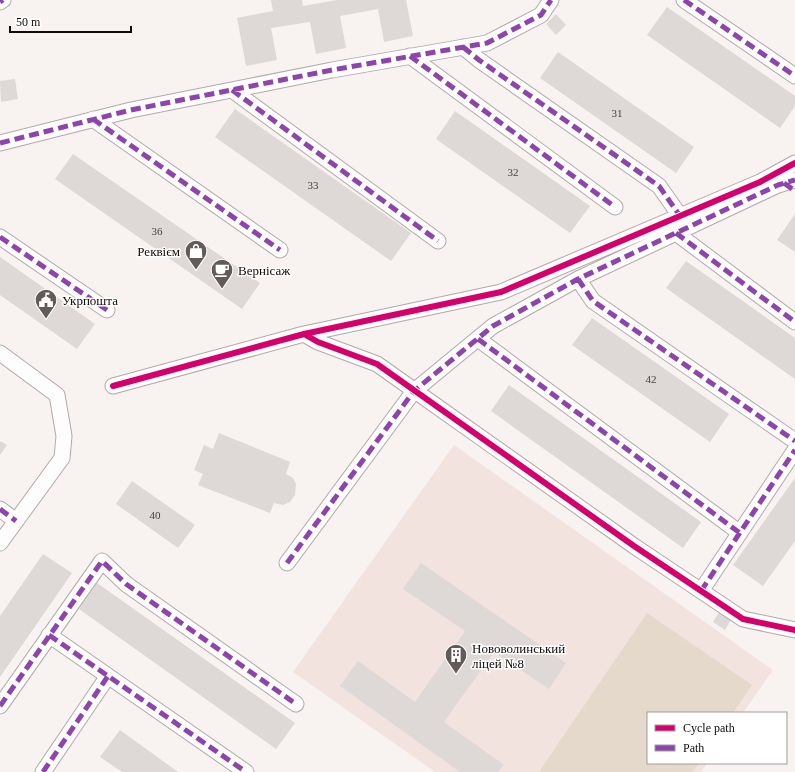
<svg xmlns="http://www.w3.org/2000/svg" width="795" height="772" font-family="'Times New Roman',serif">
<rect width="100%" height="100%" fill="#f8f2f0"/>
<path fill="#f2e3de" d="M 454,445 L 773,670 L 743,713 L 648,713 L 648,763 L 707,763 L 701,772 L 435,772 L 293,672 Z"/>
<path fill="#e4d9cb" d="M 647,613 L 752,685 L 733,713 L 648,713 L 648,763 L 699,763 L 692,772 L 539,772 Z"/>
<path fill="#ded8d7" d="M 271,0 L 302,0 L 303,6 L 337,0 L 406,0 L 413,36 L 384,42 L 378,9 L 340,16 L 346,48 L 316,54 L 310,22 L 271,28 L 277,60 L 246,66 L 237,18 L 273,11 Z
M 667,7 L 795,96 L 795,106 L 780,128 L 647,35 Z
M 556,14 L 566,25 L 556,35 L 546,24 Z
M 558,52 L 694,147 L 676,173 L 540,78 Z
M 15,79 L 18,99 L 1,102 L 0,81 Z
M 235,109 L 411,233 L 391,261 L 215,137 Z
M 455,111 L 590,206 L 570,233 L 436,139 Z
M 73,154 L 260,283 L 242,309 L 55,179 Z
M 795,214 L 795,252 L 777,240 Z
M 0,257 L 95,324 L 77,349 L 0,295 Z
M 686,261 L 795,338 L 795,379 L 666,288 Z
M 592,318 L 729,414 L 710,442 L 572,345 Z
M 509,385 L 701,522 L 683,548 L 491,411 Z
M 219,433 L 290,462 L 286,474 L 293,478 L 296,484 L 295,495 L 290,502 L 283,505 L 274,503 L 270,513 L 198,485 L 203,474 L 194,470 L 204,445 L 213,449 Z
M 0,441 L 7,445 L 0,455 Z
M 795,478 L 795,541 L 763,586 L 733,565 Z
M 132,481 L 195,525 L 178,548 L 116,504 Z
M 43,554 L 72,573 L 0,677 L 0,616 Z
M 421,563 L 566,663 L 549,689 L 494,652 L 444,722 L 504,765 L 498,772 L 460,772 L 340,686 L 358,661 L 415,702 L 465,631 L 403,589 Z
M 97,583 L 295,723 L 276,749 L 79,609 Z
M 721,609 L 733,616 L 725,630 L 713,622 Z
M 120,730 L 178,772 L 122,772 L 100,757 Z"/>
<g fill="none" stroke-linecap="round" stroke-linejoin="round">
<g stroke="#b0aaa8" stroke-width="17">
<path id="minor" d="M 684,0 L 795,76
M 0,2 L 3,0
M 463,47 L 479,60 L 659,186 L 680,216
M 410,56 L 615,207
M 232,90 L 438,241
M 93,119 L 280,250
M 0,143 L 131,110 L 332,70 L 487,43 L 541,15 L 551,0
M 676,233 L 795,322
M 0,237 L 107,310
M 578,279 L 593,301 L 795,441
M 304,334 L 318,342 L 377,364 L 634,546 L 743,619 L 795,630
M 478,339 L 740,533
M 0,353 L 57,395 L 64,436 L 62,458 L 0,543
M 113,386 L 304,334 L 501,292 L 760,182 L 795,163
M 0,509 L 16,521
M 287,563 L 414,391 L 493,326 L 578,279 L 778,185 L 795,180
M 701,591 L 795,450
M 49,635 L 246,772
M 0,706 L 102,561 L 126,584 L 296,704
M 43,772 L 108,676"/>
</g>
<use href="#minor" stroke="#fefdfd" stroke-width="15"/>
<path stroke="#8e44ad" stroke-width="5" stroke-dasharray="10 5" stroke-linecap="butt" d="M 684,0 L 795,76
M 0,2 L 3,0
M 463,47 L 479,60 L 659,186 L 680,216
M 410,56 L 615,207
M 232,90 L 438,241
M 93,119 L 280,250
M 0,143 L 131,110 L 332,70 L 487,43 L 541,15 L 551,0
M 784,183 L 795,191
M 676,233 L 795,322
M 0,237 L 107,310
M 578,279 L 593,301 L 795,441
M 478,339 L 740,533
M 0,509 L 16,521
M 287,563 L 414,391 L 493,326 L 578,279 L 778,185 L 795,180
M 701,591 L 795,450
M 49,635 L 246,772
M 0,706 L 102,561 L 126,584 L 296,704
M 43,772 L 108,676"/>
<g stroke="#fff" stroke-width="8">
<path id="cycleway" d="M 304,334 L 318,342 L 377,364 L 634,546 L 743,619 L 795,630
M 113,386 L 304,334 L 501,292 L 760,182 L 795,163"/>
</g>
<use href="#cycleway" stroke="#d6006c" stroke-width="6"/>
</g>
<defs>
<g id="shop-pin" transform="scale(1.15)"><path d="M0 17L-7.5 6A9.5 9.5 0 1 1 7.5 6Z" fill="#615b59" stroke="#fff"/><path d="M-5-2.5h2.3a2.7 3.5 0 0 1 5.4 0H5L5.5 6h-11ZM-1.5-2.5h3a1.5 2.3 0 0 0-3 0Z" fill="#fff"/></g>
<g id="cafe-pin" transform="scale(1.15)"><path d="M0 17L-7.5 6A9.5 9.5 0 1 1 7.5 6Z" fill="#615b59" stroke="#fff"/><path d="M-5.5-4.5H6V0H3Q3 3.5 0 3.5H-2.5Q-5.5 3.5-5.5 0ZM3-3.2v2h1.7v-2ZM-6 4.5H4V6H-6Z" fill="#fff"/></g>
<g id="civic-pin" transform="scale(1.15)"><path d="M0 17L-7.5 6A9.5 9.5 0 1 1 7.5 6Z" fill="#615b59" stroke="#fff"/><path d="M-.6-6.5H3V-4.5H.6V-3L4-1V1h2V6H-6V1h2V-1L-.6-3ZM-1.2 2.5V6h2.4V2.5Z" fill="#fff"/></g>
<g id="building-pin" transform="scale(1.15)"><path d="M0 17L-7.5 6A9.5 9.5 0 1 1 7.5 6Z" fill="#615b59" stroke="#fff"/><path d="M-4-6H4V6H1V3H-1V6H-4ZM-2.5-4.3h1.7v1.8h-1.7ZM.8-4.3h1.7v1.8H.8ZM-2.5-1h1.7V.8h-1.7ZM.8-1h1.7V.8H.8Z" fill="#fff"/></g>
</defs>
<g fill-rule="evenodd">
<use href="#shop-pin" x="196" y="251"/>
<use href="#cafe-pin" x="222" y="270"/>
<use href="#civic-pin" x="46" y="300"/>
<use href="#building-pin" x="456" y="655"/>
</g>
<g text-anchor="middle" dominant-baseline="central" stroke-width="3" stroke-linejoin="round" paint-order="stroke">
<g font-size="11" fill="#47413f">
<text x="617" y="113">31</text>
<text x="513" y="172">32</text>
<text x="313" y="185">33</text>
<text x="157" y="231">36</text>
<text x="651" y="379">42</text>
<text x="155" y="515">40</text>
</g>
<g font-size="13" fill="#100a08" stroke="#fff" text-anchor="start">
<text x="180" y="251" text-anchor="end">Реквієм</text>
<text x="238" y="270">Вернісаж</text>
<text x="62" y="300">Укрпошта</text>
<text x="472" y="648">Нововолинський<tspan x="472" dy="15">ліцей №8</tspan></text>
</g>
</g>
<rect x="647" y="712" width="140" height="52" fill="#ffffff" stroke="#9f9d9c"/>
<rect x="655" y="725" width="20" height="6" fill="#d6006c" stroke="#9f9d9c"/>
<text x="683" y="732" font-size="12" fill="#100a08">Cycle path</text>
<rect x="655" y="745" width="20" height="6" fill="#8e44ad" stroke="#9f9d9c"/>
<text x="683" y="752" font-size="12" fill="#100a08">Path</text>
<path d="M10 26v6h121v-6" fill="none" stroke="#100a08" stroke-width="2"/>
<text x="16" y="26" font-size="12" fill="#100a08" stroke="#ffffff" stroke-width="3" paint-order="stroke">50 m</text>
</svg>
